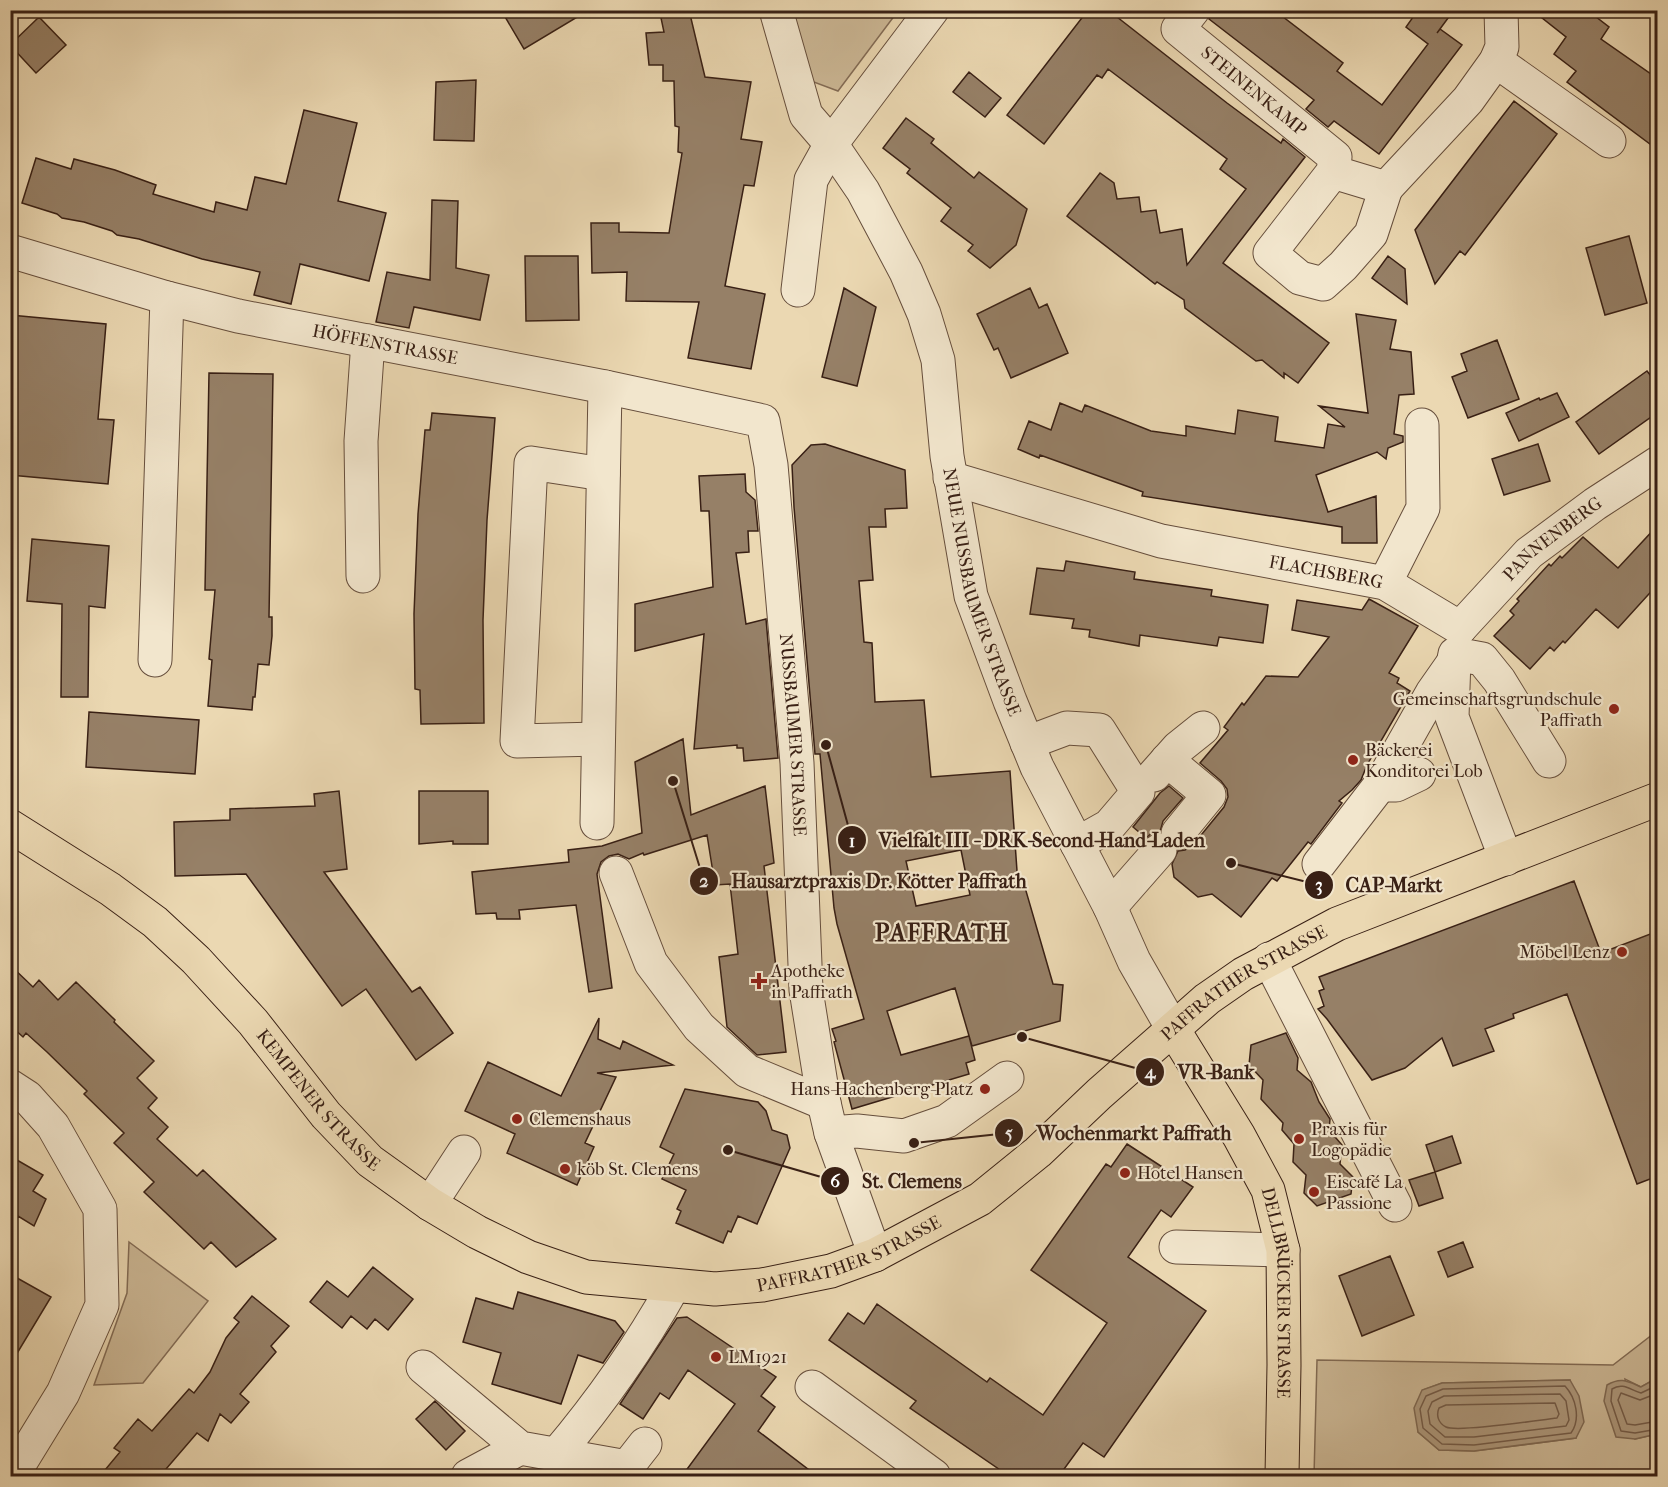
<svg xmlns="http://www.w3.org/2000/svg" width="1668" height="1487" font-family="'IM FELL French Canon',serif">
<rect width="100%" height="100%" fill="#ebd8b2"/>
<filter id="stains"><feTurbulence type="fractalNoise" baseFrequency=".00333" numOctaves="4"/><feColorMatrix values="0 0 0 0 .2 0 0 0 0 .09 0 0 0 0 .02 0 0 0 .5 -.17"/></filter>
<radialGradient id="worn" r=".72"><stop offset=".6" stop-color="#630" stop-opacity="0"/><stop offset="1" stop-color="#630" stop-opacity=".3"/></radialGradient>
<path fill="#cdb997" stroke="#836c56" stroke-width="1.5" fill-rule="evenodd" d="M 793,11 L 898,11 L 838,91 L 811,81 Z
M 129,1242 L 208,1301 L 143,1383 L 94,1385 L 127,1293 Z
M 1657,1331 L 1657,1348 L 1655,1350 L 1657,1355 L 1657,1378 L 1641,1387 L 1625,1379 L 1635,1439 L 1657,1434 L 1657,1476 L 1314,1476 L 1317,1360 L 1613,1365 ZM 1570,1380 L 1576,1438 L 1474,1451 L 1439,1450 L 1418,1432 L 1423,1390 L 1442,1383 Z"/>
<path fill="#ae997d" stroke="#7f6953" stroke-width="1.5" d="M 1657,1378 L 1657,1434 L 1635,1439 L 1616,1437 L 1604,1401 L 1607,1385 C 1621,1377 1627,1381 1641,1387 Z
M 1570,1380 L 1579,1396 L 1584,1422 L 1576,1438 L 1474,1451 L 1439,1450 L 1418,1432 L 1414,1408 L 1422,1390 L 1442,1383 Z"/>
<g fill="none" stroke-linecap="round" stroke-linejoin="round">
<path stroke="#745c49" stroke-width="1.5" d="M 1658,1385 L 1641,1393 C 1630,1390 1623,1382 1612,1389 L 1611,1401 L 1621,1431 L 1635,1433 L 1658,1429
M 1565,1386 C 1576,1398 1581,1419 1571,1433 L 1474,1445 L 1442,1444 L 1423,1428 L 1420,1409 L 1426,1396 L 1443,1389 Z
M 1658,1393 L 1640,1400 L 1621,1393 L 1618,1400 L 1627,1424 L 1635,1425 L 1658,1421
M 1560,1394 L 1566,1401 L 1569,1420 L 1566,1426 L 1474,1437 L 1445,1437 L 1430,1424 L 1428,1411 L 1432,1402 L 1444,1396 Z
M 1555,1403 L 1559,1414 L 1557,1418 C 1539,1420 1458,1433 1446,1427 C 1438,1423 1436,1415 1439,1408 L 1446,1405 Z"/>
</g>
<path fill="#968067" stroke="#392015" stroke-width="1.5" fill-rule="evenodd" d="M 501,10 L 589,10 L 524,49 Z
M 661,10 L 689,10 L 705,77 L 751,82 L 741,139 L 762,142 L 754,186 L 744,185 L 725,286 L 765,294 L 751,369 L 688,358 L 699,302 L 626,301 L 627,272 L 592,273 L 591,223 L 619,223 L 619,232 L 669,233 L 682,153 L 678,152 L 679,127 L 675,126 L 674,81 L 663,81 L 663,65 L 649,65 L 646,33 L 664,32 L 661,18 L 663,17 Z
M 1088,10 L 1108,10 L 1227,103 L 1281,143 L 1283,139 L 1305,157 L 1223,263 L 1329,343 L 1298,383 L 1284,373 L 1284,378 L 1262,360 L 1256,361 L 1185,308 L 1184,300 L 1157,282 L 1155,284 L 1067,216 L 1100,173 L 1114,183 L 1117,199 L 1139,197 L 1141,212 L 1156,210 L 1160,233 L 1182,229 L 1187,265 L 1246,189 L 1220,169 L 1227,159 L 1108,69 L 1102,78 L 1097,75 L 1044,144 L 1007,115 Z
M 1211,10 L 1274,10 L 1343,63 L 1337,71 L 1382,105 L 1428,44 L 1406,27 L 1418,10 L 1454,10 L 1437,33 L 1440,29 L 1462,45 L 1379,154 L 1334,121 L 1328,127 L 1306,109 L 1314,100 L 1209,19 Z
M 1532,10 L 1587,10 L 1609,27 L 1601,39 L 1658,79 L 1658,150 L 1567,82 L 1576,71 L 1554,54 L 1566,37 Z
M 39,17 L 66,45 L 36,73 L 10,45 Z
M 969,72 L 1001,98 L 985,117 L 953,92 Z
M 476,80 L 474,141 L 434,140 L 436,82 Z
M 1514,101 L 1557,134 L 1465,255 L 1460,251 L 1435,284 L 1415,230 Z
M 304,110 L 357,123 L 338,201 L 386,213 L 369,281 L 300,264 L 291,304 L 254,295 L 260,272 L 202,259 L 139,239 L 117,235 L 112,231 L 84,222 L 62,218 L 57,214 L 22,203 L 36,158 L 71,169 L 74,159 L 115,170 L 156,185 L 153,194 L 214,212 L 216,202 L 247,210 L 255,177 L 286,184 Z
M 906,118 L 934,139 L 931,143 L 974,178 L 979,172 L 1027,209 L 1016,245 L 990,268 L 968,251 L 973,245 L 941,221 L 951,208 L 907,173 L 910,169 L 883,148 Z
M 432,200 L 458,201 L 456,268 L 489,275 L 480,320 L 414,307 L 409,328 L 376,322 L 387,272 L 430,280 Z
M 1629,236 L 1647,303 L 1605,315 L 1586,248 Z
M 525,256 L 578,256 L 579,320 L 526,321 Z
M 1388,256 L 1405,269 L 1407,304 L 1372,278 Z
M 844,288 L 876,307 L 857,386 L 822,377 Z
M 1030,288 L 1039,308 L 1047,304 L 1068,353 L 1011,378 L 998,348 L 994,350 L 977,314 Z
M 1356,314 L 1396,320 L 1390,349 L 1411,352 L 1414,394 L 1399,395 L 1394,434 L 1403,436 L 1403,442 L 1388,448 L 1386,459 L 1377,452 L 1316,475 L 1328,512 L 1376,496 L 1377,543 L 1342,543 L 1342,527 L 1142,496 L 1143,492 L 1040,455 L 1039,458 L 1018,449 L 1029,421 L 1051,430 L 1060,403 L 1082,412 L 1085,405 L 1151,431 L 1186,436 L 1186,426 L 1235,434 L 1238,410 L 1278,417 L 1275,441 L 1324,448 L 1328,424 L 1345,427 L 1319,406 L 1368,413 Z
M 10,315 L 106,324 L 98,419 L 114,420 L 108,484 L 10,475 Z
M 1497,340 L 1519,399 L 1468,418 L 1452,377 L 1467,371 L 1461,354 Z
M 1647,371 L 1658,385 L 1658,412 L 1599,454 L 1576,422 Z
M 209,373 L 273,374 L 269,617 L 272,617 L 272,636 L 269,665 L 258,664 L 255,697 L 253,697 L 252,710 L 208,706 L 212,660 L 209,659 L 215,590 L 205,590 Z
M 1557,393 L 1569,417 L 1519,441 L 1506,413 L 1539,398 L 1540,400 Z
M 432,413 L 495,418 L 487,520 L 483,620 L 484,723 L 421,724 L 420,690 L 415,689 L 414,614 L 418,514 L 425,430 L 430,430 Z
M 825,444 L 905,470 L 907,508 L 885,509 L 886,527 L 869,527 L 873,580 L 859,581 L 864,642 L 872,643 L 875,702 L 924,700 L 931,777 L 1010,771 L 1018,885 L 1024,884 L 1053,984 L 1063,985 L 1060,1021 L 972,1046 L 955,988 L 887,1011 L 901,1055 L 969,1036 L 975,1060 L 966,1063 L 969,1074 L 852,1109 L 834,1042 L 836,1041 L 832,1029 L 864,1019 L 837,924 L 834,908 L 820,754 L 815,754 L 794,507 L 792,465 L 811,445 ZM 961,850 L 970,895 L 916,906 L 906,861 Z
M 1538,444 L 1550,481 L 1504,495 L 1492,459 Z
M 745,474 L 746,492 L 755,500 L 758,531 L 748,531 L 749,552 L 736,553 L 746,624 L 766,619 L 778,758 L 744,761 L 743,748 L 737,748 L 737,745 L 694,749 L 704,634 L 635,651 L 635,604 L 713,587 L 709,511 L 701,511 L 699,476 Z
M 1658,525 L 1658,584 L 1618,628 L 1596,609 L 1565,643 L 1563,641 L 1554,651 L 1550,647 L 1530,669 L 1494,636 L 1514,615 L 1510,611 L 1519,601 L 1517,599 L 1549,564 L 1551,566 L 1560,556 L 1562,558 L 1583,537 L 1618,568 Z
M 32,539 L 109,546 L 105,608 L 89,606 L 88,697 L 61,697 L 62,604 L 27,601 Z
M 1066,561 L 1135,572 L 1134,579 L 1212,590 L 1211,596 L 1268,605 L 1263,643 L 1219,637 L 1217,646 L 1140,635 L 1139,646 L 1089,637 L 1090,630 L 1072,628 L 1074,619 L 1030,614 L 1037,568 L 1064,571 Z
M 1369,599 L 1418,626 L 1389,673 L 1399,678 L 1397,683 L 1410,691 L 1367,765 L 1361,780 L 1352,790 L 1339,801 L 1342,803 L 1311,844 L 1308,842 L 1277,881 L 1272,878 L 1241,917 L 1212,894 L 1198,897 L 1174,877 L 1172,864 L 1178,851 L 1185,850 L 1193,845 L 1224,807 L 1228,797 L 1227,789 L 1221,781 L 1200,763 L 1228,730 L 1224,727 L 1242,703 L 1244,705 L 1266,676 L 1298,677 L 1329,637 L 1292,630 L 1297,600 L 1362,610 Z
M 89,712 L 199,720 L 195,774 L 86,767 Z
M 683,739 L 691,815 L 765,786 L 774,863 L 764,866 L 786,1052 L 757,1055 L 727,1027 L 719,957 L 738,954 L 730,884 L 715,885 L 707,835 L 644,855 L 643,853 L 629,859 L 618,854 L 609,856 L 601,862 L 597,874 L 612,988 L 589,992 L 576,905 L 519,910 L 520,919 L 497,919 L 496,913 L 476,914 L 472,872 L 569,862 L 568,850 L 602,846 L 642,833 L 635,762 Z
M 1169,786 L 1183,798 L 1163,821 L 1160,832 L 1153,832 L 1146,838 L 1133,827 L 1160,793 Z
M 339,791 L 347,869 L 324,872 L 412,992 L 420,987 L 453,1033 L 416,1060 L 366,989 L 342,1006 L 246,874 L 175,876 L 174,822 L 230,820 L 230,809 L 315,806 L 314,794 Z
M 419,791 L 488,791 L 488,844 L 453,844 L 453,841 L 419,844 Z
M 1574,881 L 1601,953 L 1658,931 L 1658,1176 L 1637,1184 L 1567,994 L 1513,1014 L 1514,1018 L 1485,1029 L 1494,1051 L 1453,1066 L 1442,1038 L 1405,1068 L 1372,1080 L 1327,1019 L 1318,1009 L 1324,1006 L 1319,991 L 1324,989 L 1319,977 Z
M 10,965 L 33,987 L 39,980 L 58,1000 L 76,982 L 115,1020 L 114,1022 L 154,1061 L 137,1078 L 157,1098 L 148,1108 L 168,1127 L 157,1139 L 197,1176 L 203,1170 L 276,1239 L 236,1267 L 211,1242 L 204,1249 L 144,1192 L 154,1182 L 114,1143 L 124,1133 L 84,1094 L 87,1091 L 47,1052 L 26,1033 L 23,1037 L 10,1025 Z
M 599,1018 L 598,1039 L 620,1049 L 623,1041 L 673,1065 L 597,1073 L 616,1077 L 585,1143 L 594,1147 L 577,1185 L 507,1153 L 515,1134 L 465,1111 L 488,1062 L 561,1096 Z
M 1286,1033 L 1298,1058 L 1297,1070 L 1311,1082 L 1319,1102 L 1330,1119 L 1329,1130 L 1342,1145 L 1340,1164 L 1353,1177 L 1351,1194 L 1317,1206 L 1304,1193 L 1306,1175 L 1293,1162 L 1294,1144 L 1282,1130 L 1283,1123 L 1261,1099 L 1263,1080 L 1249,1065 L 1251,1045 Z
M 685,1089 L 758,1102 L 766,1111 L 772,1130 L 787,1135 L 790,1148 L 757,1224 L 738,1216 L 731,1232 L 728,1231 L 723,1243 L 676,1223 L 681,1211 L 677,1209 L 686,1190 L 662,1179 L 674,1154 L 660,1147 Z
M 1452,1136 L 1461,1163 L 1435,1172 L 1426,1145 Z
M 1127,1144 L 1193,1187 L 1171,1217 L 1161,1210 L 1128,1257 L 1206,1311 L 1104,1457 L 1083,1443 L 1059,1476 L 1009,1476 L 910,1408 L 916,1401 L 829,1340 L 848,1313 L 864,1324 L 877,1304 L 987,1382 L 990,1378 L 1043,1415 L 1107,1323 L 1031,1270 L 1106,1164 L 1111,1167 Z
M 10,1156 L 43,1175 L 33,1191 L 46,1199 L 34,1226 L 18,1216 L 10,1229 Z
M 1435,1172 L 1443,1198 L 1419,1206 L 1409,1180 Z
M 1463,1242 L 1473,1267 L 1448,1277 L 1438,1252 Z
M 1390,1256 L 1414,1315 L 1362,1336 L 1339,1276 Z
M 373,1267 L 413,1299 L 388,1330 L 375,1319 L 367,1329 L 351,1316 L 342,1328 L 310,1302 L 327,1281 L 348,1297 Z
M 10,1274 L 51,1297 L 10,1365 Z
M 518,1292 L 615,1321 L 624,1332 L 603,1363 L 578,1355 L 561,1404 L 492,1384 L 501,1353 L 463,1342 L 476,1298 L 513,1309 Z
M 252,1296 L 289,1326 L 271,1346 L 276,1352 L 240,1394 L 249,1402 L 231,1423 L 220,1414 L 208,1441 L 197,1433 L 160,1476 L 100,1476 L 120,1452 L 114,1448 L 138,1419 L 152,1431 L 189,1389 L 194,1393 L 210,1372 L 226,1338 L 239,1322 L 234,1318 Z
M 687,1317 L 776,1377 L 761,1396 L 775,1407 L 758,1431 L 817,1476 L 682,1476 L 735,1404 L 688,1370 L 669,1399 L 660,1393 L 643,1419 L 620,1404 L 677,1318 Z
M 435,1401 L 465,1431 L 446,1450 L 416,1419 Z"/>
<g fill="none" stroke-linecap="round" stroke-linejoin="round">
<g stroke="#664e3c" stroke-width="35">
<g id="minor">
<path id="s1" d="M 776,10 L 806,115 L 831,144 L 863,191 L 906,272 L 924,314 L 938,360 L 947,456 L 971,596 L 1010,701 L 1037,767 L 1110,907 L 1134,961 L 1173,1029"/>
<path id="s2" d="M 1193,10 L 1178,29 L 1335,157 L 1333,172 L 1270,253 L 1300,278 L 1323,284 L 1343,266 L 1371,234 L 1386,188"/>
<path d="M 1496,61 L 1609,141"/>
<path d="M 1333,172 L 1386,188 L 1468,100 L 1496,61 L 1502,47 L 1501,10"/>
<path id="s3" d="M 10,251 L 167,298 L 238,316 L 605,387 L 763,421 L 771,465 L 797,763 L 806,990 L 824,1103 L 831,1133 L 875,1255"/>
<path d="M 798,290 L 811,180 L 831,144 L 932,10"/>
<path id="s4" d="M 950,478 L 1161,541 L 1385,583 L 1460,628"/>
<path d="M 363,576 L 361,441 L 368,341"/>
<path d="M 1385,583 L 1423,508 L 1422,425"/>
<path id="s5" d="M 1460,628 L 1529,553 L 1595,504 L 1658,463"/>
<path d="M 1455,654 L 1482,659 L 1499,680 L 1549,761"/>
<path d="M 1454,659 L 1452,717 L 1506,859"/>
<path d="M 155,660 L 167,298"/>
<path d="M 598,739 L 517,741 L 531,463 L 603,474"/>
<path d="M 1027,743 L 1067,728 L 1099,730 L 1138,792 L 1109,826 L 1077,844"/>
<path d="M 1167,760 L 1209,795 L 1178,833"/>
<path d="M 1154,775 L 1178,748 L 1203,728"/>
<path d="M 1380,785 L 1396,785 L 1419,774"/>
<path d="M 597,823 L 605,387"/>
<path d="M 1319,864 L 1380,785 L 1432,693 L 1453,663"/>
<path d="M 616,873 L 651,963 L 699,1027 L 747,1071 L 824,1103"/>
<path d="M 1110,907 L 1160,850"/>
<path d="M 1269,959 L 1395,1205"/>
<path d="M 10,1086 L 27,1097 L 53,1126 L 100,1209 L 102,1305 L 63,1393 L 12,1476"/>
<path d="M 831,1133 L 857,1131 L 904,1136 L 947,1121 L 1007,1078"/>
<path d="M 430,1204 L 464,1152"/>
<path d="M 1176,1247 L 1283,1250"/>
<path d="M 423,1367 L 520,1448 L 627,1467 L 645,1444"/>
<path d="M 812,1387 L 934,1476"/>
<path d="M 556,1455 C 600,1403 640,1346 673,1287"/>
<path d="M 468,1476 L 520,1448"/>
</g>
</g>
<g stroke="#392015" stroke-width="35">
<g id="major">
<path id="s6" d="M 10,826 L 110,889 L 155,922 L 196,960 L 253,1022 L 326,1115 L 370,1161 L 430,1204 L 477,1232 L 528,1257 L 586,1277 L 715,1289 L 762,1285 L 831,1271 L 875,1255 L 980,1199 L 1038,1152 L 1099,1094 L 1207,999 L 1243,974 L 1337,924 L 1658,799"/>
<path id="s7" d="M 1173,1029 L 1239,1136 L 1268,1190 L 1283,1250 L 1284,1365 L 1282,1476"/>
</g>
</g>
<use href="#minor" stroke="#f2e6cd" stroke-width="33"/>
<use href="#major" stroke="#ebd8b2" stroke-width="33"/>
</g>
<g fill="#8f2418" stroke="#f2e6cd" stroke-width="2">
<circle cx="1614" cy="709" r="6"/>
<circle cx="1353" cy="760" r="6"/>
<circle cx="1622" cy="952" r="6"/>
<path d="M756 972h6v6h6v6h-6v6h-6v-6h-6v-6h6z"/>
<circle cx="985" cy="1089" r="6"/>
<circle cx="517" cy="1119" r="6"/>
<circle cx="1299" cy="1139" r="6"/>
<circle cx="565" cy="1169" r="6"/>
<circle cx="1125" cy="1173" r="6"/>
<circle cx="1314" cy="1192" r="6"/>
<circle cx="716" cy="1357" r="6"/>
</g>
<g text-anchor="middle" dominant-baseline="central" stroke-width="4.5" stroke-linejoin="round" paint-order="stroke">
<g font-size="18" fill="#392015" stroke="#f2e6cd">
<text stroke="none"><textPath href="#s2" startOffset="122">STEINENKAMP</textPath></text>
<text stroke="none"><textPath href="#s3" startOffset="387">HÖFFENSTRASSE</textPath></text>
<text stroke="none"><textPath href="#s5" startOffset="129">PANNENBERG</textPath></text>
<text stroke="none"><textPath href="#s4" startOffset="388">FLACHSBERG</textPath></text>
<text stroke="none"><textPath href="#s1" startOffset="627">NEUE NUSSBAUMER STRASSE</textPath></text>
<text stroke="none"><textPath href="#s3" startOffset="1088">NUSSBAUMER STRASSE</textPath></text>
<text stroke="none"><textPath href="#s6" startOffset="1498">PAFFRATHER STRASSE</textPath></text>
<text stroke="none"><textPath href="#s6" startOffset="416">KEMPENER STRASSE</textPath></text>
<text stroke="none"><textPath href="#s6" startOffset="1012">PAFFRATHER STRASSE</textPath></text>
<text stroke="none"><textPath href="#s7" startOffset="291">DELLBRÜCKER STRASSE</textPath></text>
</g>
<g font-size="18" fill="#392015" stroke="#f2e6cd" text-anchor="start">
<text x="1602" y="699" text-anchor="end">Gemeinschaftsgrundschule<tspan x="1602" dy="21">Paffrath</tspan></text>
<text x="1365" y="750">Bäckerei<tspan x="1365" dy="21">Konditorei Lob</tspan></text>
<text x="1610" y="952" text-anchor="end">Möbel Lenz</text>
<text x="771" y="971">Apotheke<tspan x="771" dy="21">in Paffrath</tspan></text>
<text x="973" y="1089" text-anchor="end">Hans-Hachenberg-Platz</text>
<text x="529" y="1119">Clemenshaus</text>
<text x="1311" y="1129">Praxis für<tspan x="1311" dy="21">Logopädie</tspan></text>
<text x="577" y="1169">köb St. Clemens</text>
<text x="1137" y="1173">Hotel Hansen</text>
<text x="1326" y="1182">Eiscafé La<tspan x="1326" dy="21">Passione</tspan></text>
<text x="728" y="1357">LM1921</text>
</g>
<g font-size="24" font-weight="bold" letter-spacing="1.5" fill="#392015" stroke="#f2e6cd">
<text x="942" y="933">PAFFRATH</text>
</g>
</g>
<path fill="none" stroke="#392015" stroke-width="2" d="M826 745L852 840M673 781L704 881M1231 863L1319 885M1022 1037L1150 1072M914 1143L1009 1133M728 1150L835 1181"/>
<g fill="#392015" stroke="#f2e6cd" stroke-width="2">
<circle cx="826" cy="745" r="6"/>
<circle cx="673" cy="781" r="6"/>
<circle cx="1231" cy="863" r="6"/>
<circle cx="1022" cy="1037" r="6"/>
<circle cx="914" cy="1143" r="6"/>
<circle cx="728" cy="1150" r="6"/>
<circle cx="852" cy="840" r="15"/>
<circle cx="704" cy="881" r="15"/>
<circle cx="1319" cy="885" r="15"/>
<circle cx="1150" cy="1072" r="15"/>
<circle cx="1009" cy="1133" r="15"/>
<circle cx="835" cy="1181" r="15"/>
</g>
<g font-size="18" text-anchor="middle" font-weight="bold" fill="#fff">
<text x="852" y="847">1</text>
<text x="704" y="887">2</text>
<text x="1319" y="891">3</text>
<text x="1150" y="1078">4</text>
<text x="1009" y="1139">5</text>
<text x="835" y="1187">6</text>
</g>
<g font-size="20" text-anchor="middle" font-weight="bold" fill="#392015" stroke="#f2e6cd" stroke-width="4.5" stroke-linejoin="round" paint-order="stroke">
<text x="1042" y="847">Vielfalt III - DRK-Second-Hand-Laden</text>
<text x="879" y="888">Hausarztpraxis Dr. Kötter Paffrath</text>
<text x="1394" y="892">CAP-Markt</text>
<text x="1216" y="1079">VR-Bank</text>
<text x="1134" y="1140">Wochenmarkt Paffrath</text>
<text x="912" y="1188">St. Clemens</text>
</g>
<rect width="1668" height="1487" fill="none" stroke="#ebd8b2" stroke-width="36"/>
<rect x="12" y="12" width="1644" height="1463" fill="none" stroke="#392015" stroke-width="3"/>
<rect x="18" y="18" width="1632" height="1451" fill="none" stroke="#392015" stroke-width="1.5"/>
<rect width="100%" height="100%" filter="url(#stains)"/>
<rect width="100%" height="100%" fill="url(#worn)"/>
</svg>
